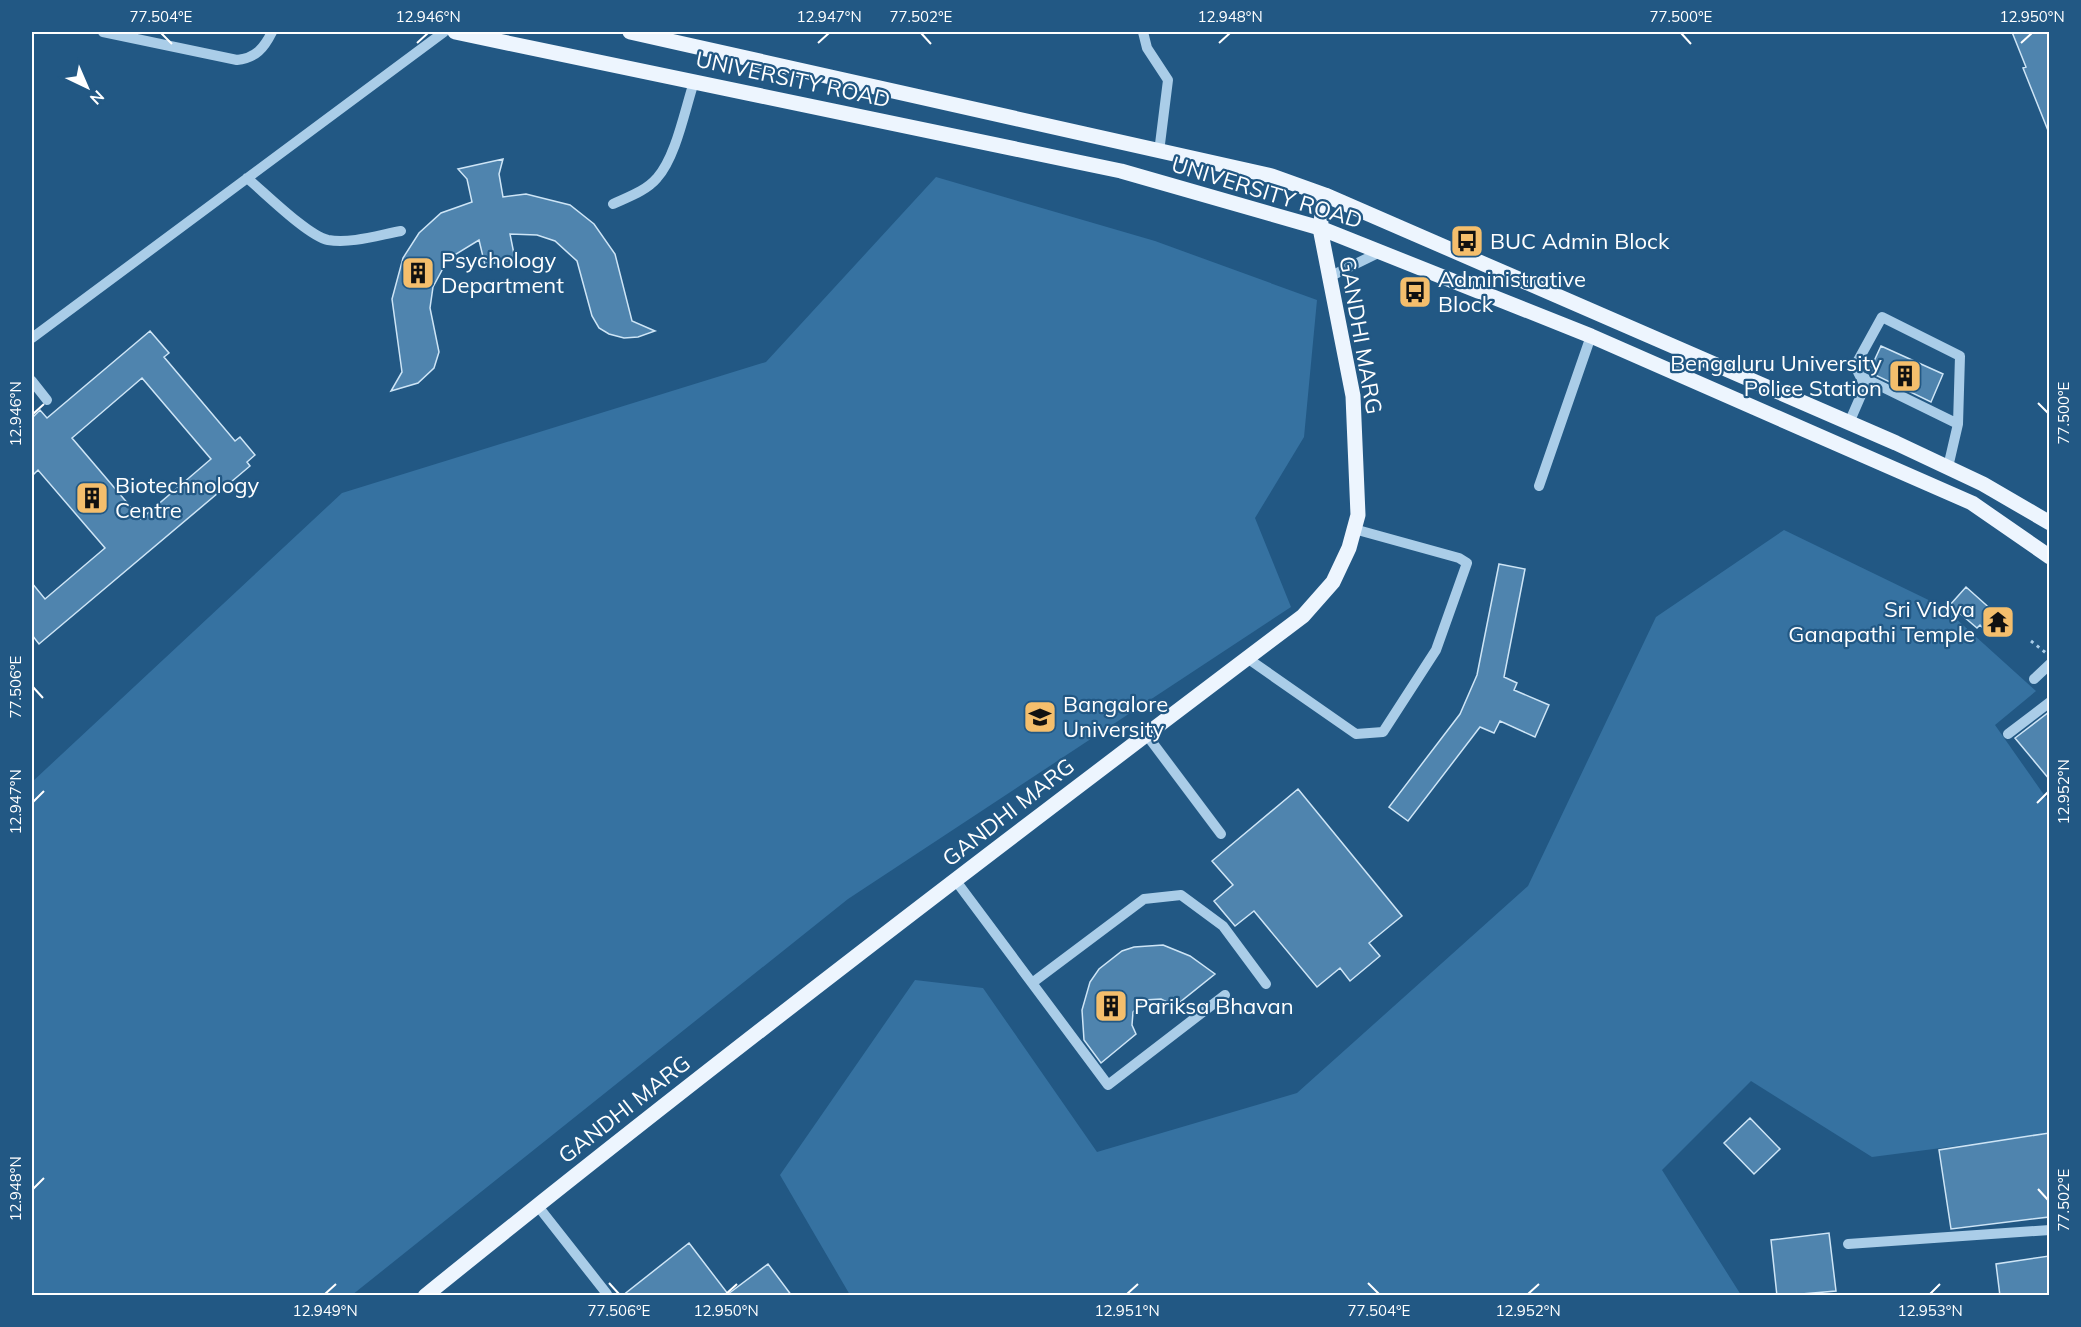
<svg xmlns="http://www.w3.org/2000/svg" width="2081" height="1327" font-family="Mulish,sans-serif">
<rect width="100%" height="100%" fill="#225884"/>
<path fill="#3672a1" d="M 936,177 L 1155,241 L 1317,300 L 1304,437 L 1255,518 L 1291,607 L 848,899 L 352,1295 L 32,1295 L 32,782 L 342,493 L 766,362 Z
M 1784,530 L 1943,607 L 2036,691 L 1995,725 L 2049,802 L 2049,1134 L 1872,1157 L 1751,1081 L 1662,1170 L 1741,1295 L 850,1295 L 780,1175 L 915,980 L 983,988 L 1097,1152 L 1297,1093 L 1528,886 L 1656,617 Z"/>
<path fill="#4f84ae" stroke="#cee5f6" stroke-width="1.5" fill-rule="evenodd" d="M 2012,32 L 2049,32 L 2049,133 L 2023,68 L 2026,67 Z
M 503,159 L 499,174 L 503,197 L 526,194 L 570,205 L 594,224 L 615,254 L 632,321 L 655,331 L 638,337 L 624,338 L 609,334 L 599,328 L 592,316 L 577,261 L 555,241 L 537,235 L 510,234 L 515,259 L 485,265 L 479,240 L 448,259 L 433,287 L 430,308 L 439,352 L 434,368 L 418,383 L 391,391 L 402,372 L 392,299 L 403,258 L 419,233 L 441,213 L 472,202 L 467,179 L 458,169 Z
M 150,331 L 169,353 L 164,357 L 235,441 L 240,437 L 255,455 L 247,462 L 250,466 L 39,644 L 32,635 L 32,583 L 45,599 L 105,548 L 38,470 L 32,476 L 32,418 L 40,410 L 47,418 ZM 142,378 L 211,459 L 141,519 L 72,438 Z
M 1881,346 L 1943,374 L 1931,402 L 1869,372 Z
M 1499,564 L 1525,569 L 1504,677 L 1517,683 L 1514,690 L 1549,705 L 1535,737 L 1500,721 L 1494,733 L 1480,727 L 1408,821 L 1389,807 L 1460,714 L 1477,675 Z
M 1966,587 L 1994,612 L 1990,616 L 1994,619 L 1984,629 L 1980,625 L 1977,628 L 1950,605 Z
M 2049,712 L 2049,779 L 2015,738 Z
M 1298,789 L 1402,916 L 1369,943 L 1380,956 L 1350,981 L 1340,968 L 1317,987 L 1254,911 L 1235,926 L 1214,901 L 1233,885 L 1212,861 Z
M 1163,945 L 1190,956 L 1215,974 L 1175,1006 L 1161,999 L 1144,1000 L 1133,1012 L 1132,1025 L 1136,1034 L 1101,1063 L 1084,1040 L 1082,1010 L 1090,982 L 1099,969 L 1122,951 L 1134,947 Z
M 1750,1118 L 1780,1149 L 1754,1174 L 1724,1143 Z
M 2049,1133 L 2049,1217 L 1951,1229 L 1939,1150 Z
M 1829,1233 L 1836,1291 L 1777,1296 L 1771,1240 Z
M 689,1243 L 728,1294 L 768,1264 L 792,1296 L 622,1296 Z
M 2049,1256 L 2049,1296 L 2000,1296 L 1996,1264 Z"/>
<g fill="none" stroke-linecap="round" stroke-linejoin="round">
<path stroke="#aacde8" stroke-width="3" stroke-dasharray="3 4.5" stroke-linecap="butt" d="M 2031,641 L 2046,653"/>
<path stroke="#aacde8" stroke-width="10" d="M 103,32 L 237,60 C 256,58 264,48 272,32
M 1143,32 L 1147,48 L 1168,80 L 1159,152
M 247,178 C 264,192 308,236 328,240 C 351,244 379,235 401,231
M 613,204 C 628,197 646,191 657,178 C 676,157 685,109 694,82
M 1329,277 L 1380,252
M 32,338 L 444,32
M 1860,376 L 1958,424
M 32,381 L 47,400
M 1849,423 L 1865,386 L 1855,366 L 1882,317 L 1960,356 L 1958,424 L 1948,467
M 1539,486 L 1591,336
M 1247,658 L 1356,734 L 1383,732 L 1436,650 L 1467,563 L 1459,558 L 1354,529
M 2034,679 L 2050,664
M 1146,734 L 1221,834
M 2008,734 L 2050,702
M 956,881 L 1108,1085 L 1225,995
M 1032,983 L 1144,899 L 1181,895 L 1223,926 L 1266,984
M 537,1205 L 607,1294
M 1848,1244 L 2050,1230"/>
<path stroke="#edf5fe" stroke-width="15" d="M 455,32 L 1121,171 L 1320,228 L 1591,336 L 1972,503 L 2050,557
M 630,32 L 1272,176 L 1325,195 L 1896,443 L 1983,484 L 2050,523
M 425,1296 C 713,1063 1008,839 1303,616 L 1333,582 L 1349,548 L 1358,515 L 1353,396 L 1320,228 L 1325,195"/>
</g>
<path fill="none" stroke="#fff" stroke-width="2" d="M 161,33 L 172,44M 921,33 L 931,44M 1681,33 L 1691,44M 417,43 L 428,33M 818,43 L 829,33M 1219,43 L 1230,33M 2021,43 L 2032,33M 2038,403 L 2048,413M 33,414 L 44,404M 33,687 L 43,698M 33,802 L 44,791M 2037,803 L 2048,792M 33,1189 L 44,1178M 2038,1189 L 2048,1200M 609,1283 L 619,1294M 1368,1283 L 1379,1294M 325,1294 L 336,1284M 726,1294 L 737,1284M 1127,1294 L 1138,1284M 1528,1294 L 1539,1284M 1930,1294 L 1940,1284"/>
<defs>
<g id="bus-square" transform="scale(1.725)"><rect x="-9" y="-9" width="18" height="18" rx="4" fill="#f4be6c" stroke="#225884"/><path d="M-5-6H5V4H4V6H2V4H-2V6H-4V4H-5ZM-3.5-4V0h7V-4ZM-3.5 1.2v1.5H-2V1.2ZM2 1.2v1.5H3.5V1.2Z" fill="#111"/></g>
<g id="building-square" transform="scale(1.725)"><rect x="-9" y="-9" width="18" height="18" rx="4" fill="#f4be6c" stroke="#225884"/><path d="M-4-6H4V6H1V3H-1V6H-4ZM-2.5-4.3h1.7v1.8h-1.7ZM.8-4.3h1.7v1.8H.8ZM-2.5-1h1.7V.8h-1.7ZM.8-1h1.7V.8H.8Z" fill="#111"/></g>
<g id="temple-square" transform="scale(1.725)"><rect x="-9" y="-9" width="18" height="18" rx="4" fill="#f4be6c" stroke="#225884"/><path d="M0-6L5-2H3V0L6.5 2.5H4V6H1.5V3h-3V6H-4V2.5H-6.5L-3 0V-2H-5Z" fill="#111"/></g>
<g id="university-square" transform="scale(1.725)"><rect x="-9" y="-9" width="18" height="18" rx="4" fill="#f4be6c" stroke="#225884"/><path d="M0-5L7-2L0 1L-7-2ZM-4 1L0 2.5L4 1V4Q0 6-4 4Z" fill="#111"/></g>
</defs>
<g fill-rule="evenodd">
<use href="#bus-square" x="1467" y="241"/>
<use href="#building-square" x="418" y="273"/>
<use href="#bus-square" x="1415" y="292"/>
<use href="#building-square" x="1905" y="376"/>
<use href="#building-square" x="92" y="498"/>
<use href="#temple-square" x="1998" y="622"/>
<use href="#university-square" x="1040" y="717"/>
<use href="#building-square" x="1111" y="1006"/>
</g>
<g text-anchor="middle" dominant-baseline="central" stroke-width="4.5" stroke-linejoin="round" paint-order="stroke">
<g font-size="22" fill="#fff" stroke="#225884">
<text transform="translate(793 79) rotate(12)">UNIVERSITY ROAD</text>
<text transform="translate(1267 192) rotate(17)">UNIVERSITY ROAD</text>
<text transform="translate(1361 335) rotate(80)">GANDHI MARG</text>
<text transform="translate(1008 812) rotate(-38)">GANDHI MARG</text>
<text transform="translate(624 1109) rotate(-38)">GANDHI MARG</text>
</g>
<g font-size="22" fill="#fff" stroke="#225884" text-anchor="start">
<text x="1490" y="241">BUC Admin Block</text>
<text x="441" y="260">Psychology<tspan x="441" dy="25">Department</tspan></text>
<text x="1438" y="279">Administrative<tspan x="1438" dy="25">Block</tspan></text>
<text x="1882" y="363" text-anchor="end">Bengaluru University<tspan x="1882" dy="25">Police Station</tspan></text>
<text x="115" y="485">Biotechnology<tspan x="115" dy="25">Centre</tspan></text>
<text x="1975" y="609" text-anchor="end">Sri Vidya<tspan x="1975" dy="25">Ganapathi Temple</tspan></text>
<text x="1063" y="704">Bangalore<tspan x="1063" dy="25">University</tspan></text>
<text x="1134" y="1006">Pariksa Bhavan</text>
</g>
</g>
<rect width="2081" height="1327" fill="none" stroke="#225884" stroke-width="66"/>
<g transform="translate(87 87) rotate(136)" stroke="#225884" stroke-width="4.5" paint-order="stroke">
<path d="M0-4.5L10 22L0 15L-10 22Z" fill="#ffffff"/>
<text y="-9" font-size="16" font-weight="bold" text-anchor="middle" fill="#ffffff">N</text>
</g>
<rect x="33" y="33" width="2015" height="1261" fill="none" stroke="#fff" stroke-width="2"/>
<g font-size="15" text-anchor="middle" fill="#fff">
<text x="161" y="22">77.504°E</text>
<text x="428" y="22">12.946°N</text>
<text x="829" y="22">12.947°N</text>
<text x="921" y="22">77.502°E</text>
<text x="1230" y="22">12.948°N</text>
<text x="1681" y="22">77.500°E</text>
<text x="2032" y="22">12.950°N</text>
<text transform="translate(2064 413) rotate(-90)" y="5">77.500°E</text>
<text transform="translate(16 414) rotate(-90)" y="5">12.946°N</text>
<text transform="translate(16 687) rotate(-90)" y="5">77.506°E</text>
<text transform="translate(2064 792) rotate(-90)" y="5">12.952°N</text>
<text transform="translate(16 802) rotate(-90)" y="5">12.947°N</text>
<text transform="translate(16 1189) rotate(-90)" y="5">12.948°N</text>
<text transform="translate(2064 1200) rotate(-90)" y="5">77.502°E</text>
<text x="325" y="1316">12.949°N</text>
<text x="619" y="1316">77.506°E</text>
<text x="726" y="1316">12.950°N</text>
<text x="1127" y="1316">12.951°N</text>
<text x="1379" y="1316">77.504°E</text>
<text x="1528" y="1316">12.952°N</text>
<text x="1930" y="1316">12.953°N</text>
</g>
</svg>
